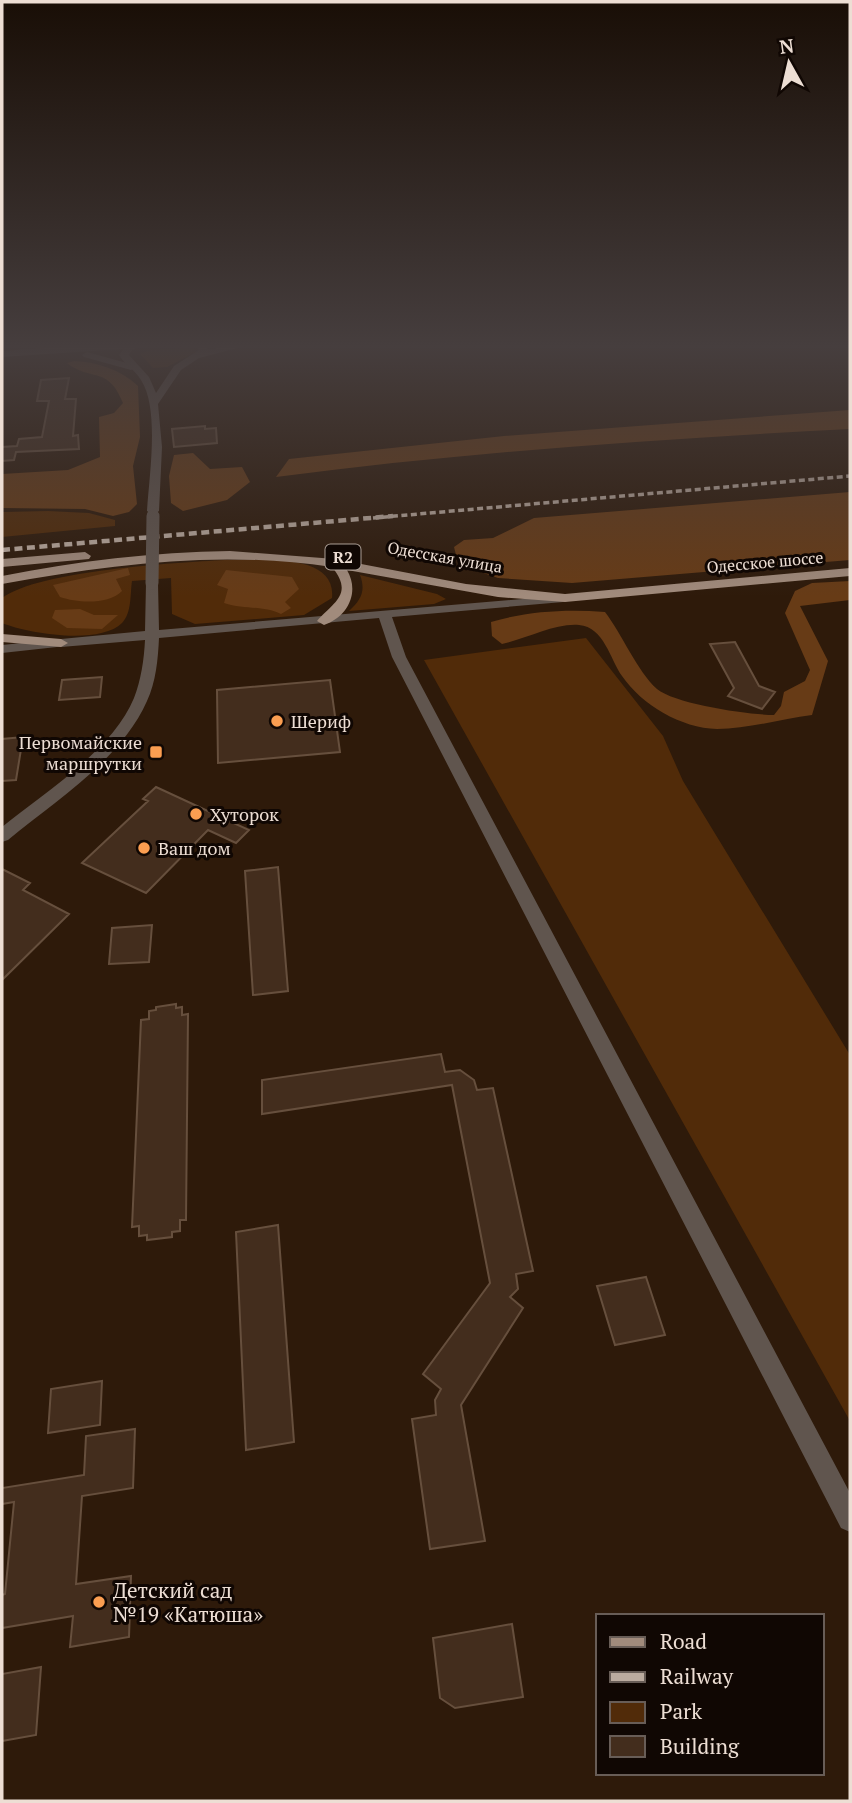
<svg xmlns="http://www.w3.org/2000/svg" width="852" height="1803" font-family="'PT Serif',serif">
<rect width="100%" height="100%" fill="#2e1a0a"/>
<path fill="#512b09" d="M 193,348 L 196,352 L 167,367 L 153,368 L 140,354 L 150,350 Z
M 48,511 L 89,513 L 115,520 L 115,526 L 2,537 L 2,512 Z
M 225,560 C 257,561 337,551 332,598 L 304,615 L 195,624 L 172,614 L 171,578 L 132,581 C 130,594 132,613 122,623 C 100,645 29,634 2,623 L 2,598 C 41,570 174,563 225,560 Z
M 360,575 L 437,594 L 446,599 L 434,604 L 349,611 C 361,600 366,591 360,575 Z
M 586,638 L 663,736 L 683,781 L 850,1055 L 850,1421 L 424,660 Z"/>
<path fill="#673b16" d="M 74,361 C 98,362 121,370 138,386 L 140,437 L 133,466 L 137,504 L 129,512 L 113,516 L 85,509 L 2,508 L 2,474 L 68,470 L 100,457 L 99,417 L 114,413 L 123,403 C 108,365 91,382 67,363 Z
M 850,410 L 850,429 C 658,439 466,452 276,477 L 289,459 L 504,436 Z
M 193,453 L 210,469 L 242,467 L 250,482 L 227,500 L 183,511 L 171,503 L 169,476 L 174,455 Z
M 850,492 L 850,560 L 572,583 L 498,578 L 469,568 L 456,555 L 454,547 L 464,540 L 493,538 L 534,518 Z
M 128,568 L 130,575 L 116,579 L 122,591 C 108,605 78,603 60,597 L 53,585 Z
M 226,570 L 292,577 L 299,589 L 285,602 L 291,608 L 281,614 C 263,605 244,610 224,603 L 228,589 L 217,585 Z
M 850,581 L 850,600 L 800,606 L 828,661 L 812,715 C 782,719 747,729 717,729 C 681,728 642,705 622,676 C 610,659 604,627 579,625 C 555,623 526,639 502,644 L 492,636 L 491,622 C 528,611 567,609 605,612 C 622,634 637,671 657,689 C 675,704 749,715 774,715 L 781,706 L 784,692 L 805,681 L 810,670 L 785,613 L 795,591 L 812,583 Z
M 80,609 L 94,615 L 118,615 L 102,629 L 67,628 L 52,618 L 55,610 Z"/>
<path fill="#432d1d" stroke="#664f3d" stroke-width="2" d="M 69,378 L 65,399 L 76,399 L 73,436 L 78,435 L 79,449 L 16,452 L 14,460 L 2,461 L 2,447 L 17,446 L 19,439 L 42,437 L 49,401 L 37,401 L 41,380 Z
M 205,426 L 205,429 L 216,428 L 217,443 L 174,447 L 172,429 Z
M 735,642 L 759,686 L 775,692 L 762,709 L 728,696 L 734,688 L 710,644 Z
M 102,677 L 100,697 L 59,700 L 62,680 Z
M 330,680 L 340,752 L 218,763 L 217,690 Z
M 23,737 L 16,780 L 2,781 L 2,739 Z
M 156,787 L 249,830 L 236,843 L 208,830 L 146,893 L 82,863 L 148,801 L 143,799 Z
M 278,867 L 288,991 L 253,995 L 245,871 Z
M 2,869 L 30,883 L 23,890 L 69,914 L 2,980 Z
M 152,925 L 149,962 L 109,964 L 112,928 Z
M 176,1004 L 176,1008 L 182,1007 L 182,1015 L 188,1014 L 186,1220 L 180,1220 L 180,1231 L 172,1232 L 172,1237 L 147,1240 L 147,1235 L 139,1236 L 139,1226 L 132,1227 L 141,1020 L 149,1019 L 149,1011 L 156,1010 L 156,1007 Z
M 441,1054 L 445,1072 L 460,1070 L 474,1080 L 477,1090 L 493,1088 L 533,1271 L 516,1274 L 518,1289 L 510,1297 L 523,1308 L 461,1405 L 485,1541 L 430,1549 L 412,1419 L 436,1415 L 435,1400 L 441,1389 L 423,1374 L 490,1283 L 452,1085 L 262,1114 L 262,1080 Z
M 278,1225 L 294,1442 L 246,1450 L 236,1232 Z
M 646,1277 L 665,1335 L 615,1345 L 597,1286 Z
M 102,1381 L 100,1425 L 48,1433 L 51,1389 Z
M 135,1429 L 133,1488 L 82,1496 L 76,1584 L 131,1576 L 129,1637 L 70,1647 L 73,1616 L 2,1628 L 2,1595 L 5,1594 L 14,1502 L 2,1504 L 2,1488 L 84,1475 L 86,1436 Z
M 512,1624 L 523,1697 L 455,1708 L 440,1698 L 433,1638 Z
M 41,1667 L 36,1735 L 2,1741 L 2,1674 Z"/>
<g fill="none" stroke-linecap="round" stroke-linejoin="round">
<path fill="#60554e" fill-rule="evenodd" d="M 104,344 L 142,345 L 137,348 L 2,357 L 2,351 Z
M 87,352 L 134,365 L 136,367 L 131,370 L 84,357 L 82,355 Z
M 61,639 L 68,643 L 66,646 L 2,653 L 2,645 Z"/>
<path fill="#60554e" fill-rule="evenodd" d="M 131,344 L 147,344 L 132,350 L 129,355 L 149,377 L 156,393 L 174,366 L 199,350 L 193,344 L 204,344 L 209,350 L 235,344 L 253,344 L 199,358 L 181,370 L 158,404 L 162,447 L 159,511 L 153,515 L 147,511 C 149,477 160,409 141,380 C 135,370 125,365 119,355 L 126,346 Z
M 152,579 L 158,583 L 159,630 L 568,595 L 568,601 L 563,602 L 392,617 L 406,657 L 850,1493 L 850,1532 L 841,1528 L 392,657 L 379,618 L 159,638 C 158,659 156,682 147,701 C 121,760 56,800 8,840 L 2,842 L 2,827 C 44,793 113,750 134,698 C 141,680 144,660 145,640 L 61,647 L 54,643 L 61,639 L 145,631 L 146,583 Z"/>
<path fill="#a18b7c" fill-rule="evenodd" d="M 230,551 L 335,559 L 466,584 L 565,594 L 850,568 L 850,576 L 565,602 L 498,597 L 347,570 C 360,592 348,617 324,625 L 317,621 C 334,602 354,594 332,567 C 220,550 112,564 2,584 L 2,576 C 77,561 153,552 230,551 Z
M 85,552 L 91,556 L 89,559 L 2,567 L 2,559 Z
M 2,634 L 61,639 L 68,643 L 61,647 L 2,642 Z"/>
<path stroke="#bbab9f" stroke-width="3.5" stroke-dasharray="6 3.5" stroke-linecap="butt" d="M 373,518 L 850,476"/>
<path stroke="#bbab9f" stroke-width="4.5" stroke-dasharray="8 4.5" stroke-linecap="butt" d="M 2,550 L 393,516"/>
<path stroke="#60554e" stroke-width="10" d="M 153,518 L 153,511"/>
<path stroke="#60554e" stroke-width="13" d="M 152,583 L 153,516"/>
</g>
<linearGradient id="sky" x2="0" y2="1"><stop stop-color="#190e06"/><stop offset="0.58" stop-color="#463e3e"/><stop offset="1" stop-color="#463e3e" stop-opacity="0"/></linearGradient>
<rect width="852" height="597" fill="url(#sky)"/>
<g fill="#fb9e51" stroke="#100703" stroke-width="2.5">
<circle cx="277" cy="721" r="7"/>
<rect x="149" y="745" width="14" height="14" rx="3.5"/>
<circle cx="196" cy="814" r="7"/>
<circle cx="144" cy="848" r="7"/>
<circle cx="99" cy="1602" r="7"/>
</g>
<g text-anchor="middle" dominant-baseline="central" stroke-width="6" stroke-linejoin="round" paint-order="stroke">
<rect fill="#100703" stroke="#ab9e95" stroke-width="2" x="325.5" y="544.5" width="35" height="25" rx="5"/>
<g font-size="16" font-weight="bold" fill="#edded4">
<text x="343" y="557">R2</text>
</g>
<g font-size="16" fill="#edded4" stroke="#100703">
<text transform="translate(445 557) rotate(10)">Одесская улица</text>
<text transform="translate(765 562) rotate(-5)">Одесское шоссе</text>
</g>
<g font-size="18" fill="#edded4" stroke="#100703" text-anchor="start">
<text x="291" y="721">Шериф</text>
<text x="142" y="742" text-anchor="end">Первомайские<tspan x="142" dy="21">маршрутки</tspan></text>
<text x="210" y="814">Хуторок</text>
<text x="158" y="848">Ваш дом</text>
</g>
<g font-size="21" fill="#edded4" stroke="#100703" text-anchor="start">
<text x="113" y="1590">Детский сад<tspan x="113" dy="24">№19 «Катюша»</tspan></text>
</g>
</g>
<rect width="852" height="1803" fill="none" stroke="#edded4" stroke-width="7"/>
<rect x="596" y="1614" width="228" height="161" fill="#100703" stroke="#685d57" stroke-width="2"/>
<rect x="610" y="1637" width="35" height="10" fill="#a18b7c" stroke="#685d57" stroke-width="2"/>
<text x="660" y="1649" font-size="21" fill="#edded4">Road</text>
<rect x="610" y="1672" width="35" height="10" fill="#bbab9f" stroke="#685d57" stroke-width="2"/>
<text x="660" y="1684" font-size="21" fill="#edded4">Railway</text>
<rect x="610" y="1702" width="35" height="21" fill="#512b09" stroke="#685d57" stroke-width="2"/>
<text x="660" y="1719" font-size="21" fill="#edded4">Park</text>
<rect x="610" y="1736" width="35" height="21" fill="#432d1d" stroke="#685d57" stroke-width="2"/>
<text x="660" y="1754" font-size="21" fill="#edded4">Building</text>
<g transform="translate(789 63) rotate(352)" stroke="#100703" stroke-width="5" paint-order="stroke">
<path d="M0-5L12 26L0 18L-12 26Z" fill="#edded4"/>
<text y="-10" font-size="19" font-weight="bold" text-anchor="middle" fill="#edded4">N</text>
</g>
</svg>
